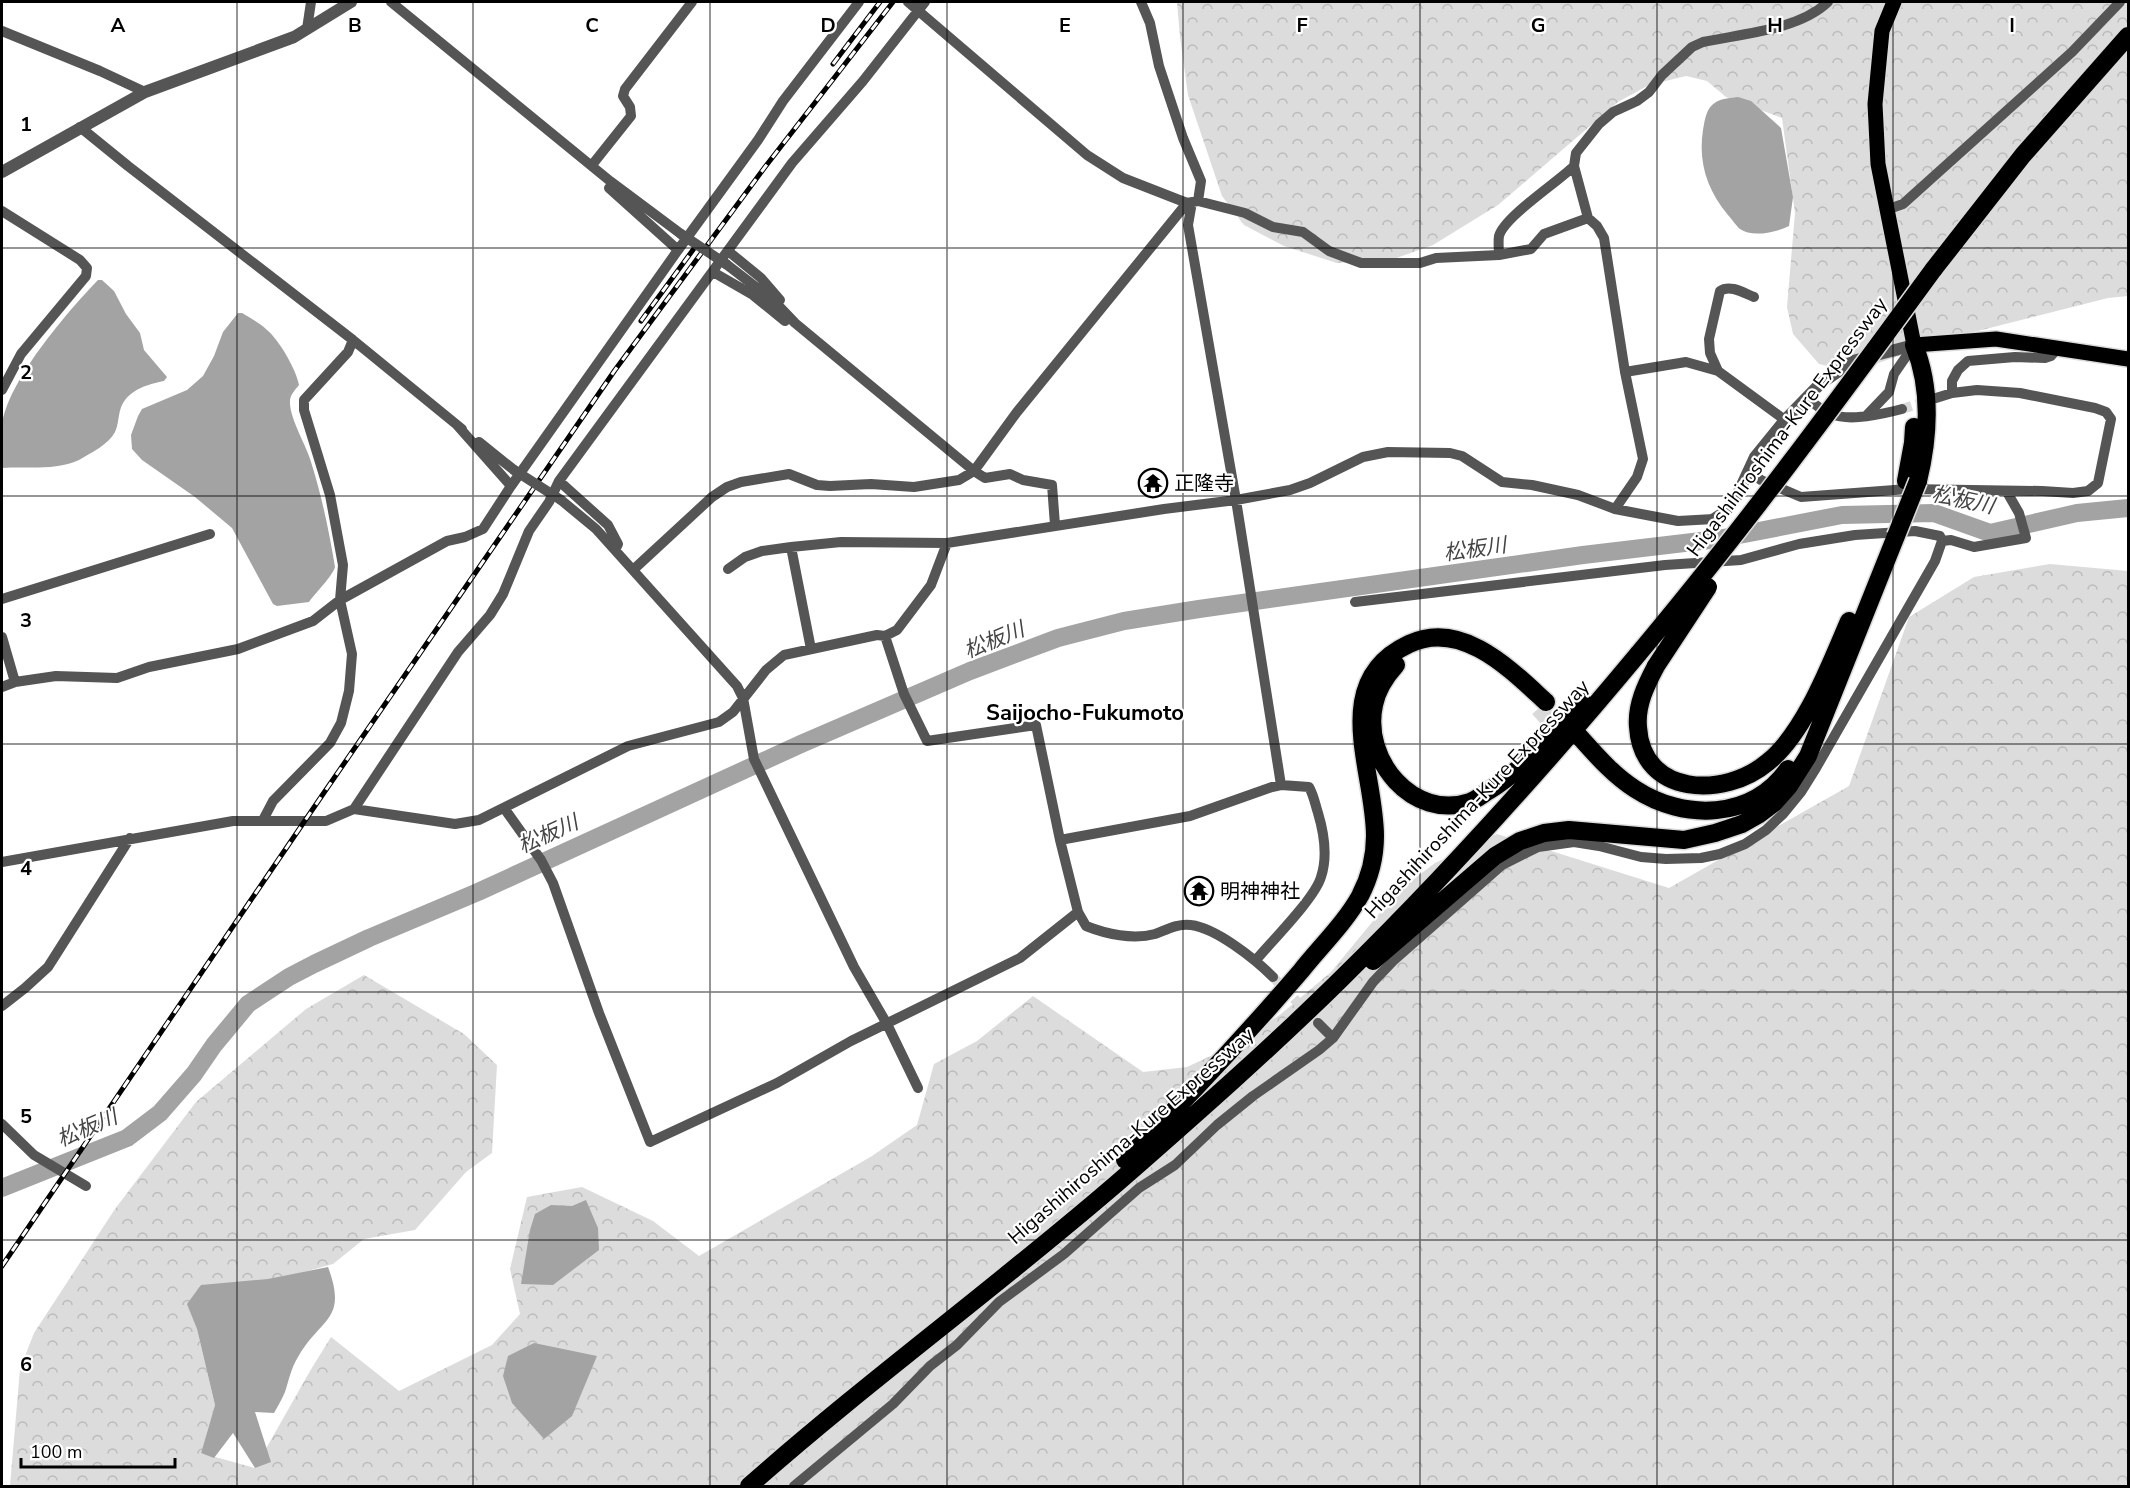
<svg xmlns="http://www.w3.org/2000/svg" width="2130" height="1488" font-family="'Nunito Sans','Noto Sans JP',sans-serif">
<defs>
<pattern id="forest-crowns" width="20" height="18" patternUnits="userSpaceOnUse" patternTransform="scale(1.5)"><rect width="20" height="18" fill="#dcdcdc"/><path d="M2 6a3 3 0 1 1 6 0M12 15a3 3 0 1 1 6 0" fill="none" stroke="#bbb"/></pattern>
</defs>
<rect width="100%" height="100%" fill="#fff"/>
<path fill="url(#forest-crowns)" d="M 1177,2 L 2128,2 L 2128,296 L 2108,298 L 1946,339 L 1870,366 L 1839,369 L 1819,364 L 1793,334 L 1787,307 L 1795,213 L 1782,118 L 1726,97 L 1707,81 L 1686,76 L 1649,85 L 1618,102 L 1498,205 L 1433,245 L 1391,260 L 1337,263 L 1284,246 L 1244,225 L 1222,196 L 1188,95 L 1180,37 Z
M 2050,564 L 2128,571 L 2128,1486 L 10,1486 L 20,1369 L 34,1333 L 115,1209 L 196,1102 L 306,1009 L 364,975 L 464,1034 L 497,1065 L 492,1153 L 466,1172 L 415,1230 L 364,1239 L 333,1264 L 188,1304 L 197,1329 L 215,1405 L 201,1453 L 255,1468 L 310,1371 L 331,1337 L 399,1391 L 492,1345 L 520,1314 L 510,1269 L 527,1197 L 582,1187 L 653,1221 L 699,1256 L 872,1156 L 917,1125 L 934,1064 L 977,1041 L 1033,996 L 1143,1072 L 1187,1067 L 1232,1046 L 1281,1014 L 1331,972 L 1397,892 L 1435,863 L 1497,834 L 1669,888 L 1849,786 L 1909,617 L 1974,577 Z"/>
<path fill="#a3a3a3" d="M 1738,97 L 1751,101 L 1781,128 L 1793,197 L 1789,226 C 1777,232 1752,238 1740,229 C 1736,226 1732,219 1728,215 C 1707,190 1698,162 1703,130 C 1705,119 1706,108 1716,102 C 1722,98 1732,98 1738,97 Z
M 98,280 L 102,280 L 114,291 L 126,314 L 140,333 L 144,350 L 167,377 L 164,381 C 149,384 130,389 122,405 C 118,413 119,424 115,432 C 109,444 91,453 79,460 C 56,471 27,466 2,468 C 1,455 0,440 2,426 C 6,383 68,311 98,280 Z
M 238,313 L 242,313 C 250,318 260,323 267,330 C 279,340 296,369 299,385 C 295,390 290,395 290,401 C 289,418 307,446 311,462 C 322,497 329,531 335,567 C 332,577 316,592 309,602 L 277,606 L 273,604 L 232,528 L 195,497 L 142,460 L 132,449 L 131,435 L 138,416 L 142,409 L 187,390 L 203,376 L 214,356 L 223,332 Z
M 586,1200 L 598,1228 L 599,1250 L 553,1285 L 521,1284 L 530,1230 L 535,1214 L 551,1205 L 572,1206 Z
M 328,1267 C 348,1321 321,1317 298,1357 C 291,1368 289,1380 285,1392 C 282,1399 278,1406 274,1413 L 255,1412 L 271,1462 L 255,1468 L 233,1433 L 214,1458 L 201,1453 L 215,1405 L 197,1329 L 187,1304 L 201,1285 L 268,1279 Z
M 534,1343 L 597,1356 L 572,1416 L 544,1439 L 512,1403 L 503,1376 L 508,1356 Z"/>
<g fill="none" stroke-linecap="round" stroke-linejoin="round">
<path stroke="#a3a3a3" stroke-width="18" d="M 2,1188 L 127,1138 L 160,1113 L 194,1074 L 214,1045 L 248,1004 L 289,977 L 314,964 L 369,938 L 478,892 L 801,744 L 970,671 L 1058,638 L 1124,621 L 1199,609 L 1583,555 L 1718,539 L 1842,515 L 1934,513 L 1990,533 L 2077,513 L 2128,508"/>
<path stroke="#d9d9d9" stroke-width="10" stroke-dasharray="10 5" stroke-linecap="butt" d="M 1902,409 L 1930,400
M 1273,977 L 1310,1015"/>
<path stroke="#d9d9d9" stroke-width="18" stroke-dasharray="18 9" stroke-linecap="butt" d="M 1539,708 L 1568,741"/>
<g stroke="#dbdbdb" stroke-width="18">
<path id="primary" d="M 1894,2 L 1882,31 L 1875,104 L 1878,164 L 1914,345 L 1996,339 L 2128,359"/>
</g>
<g stroke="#dbdbdb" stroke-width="21">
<path id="motorway" d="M 1933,270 L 2023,155 L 2128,36
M 1914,345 C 1932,389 1929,436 1918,481
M 1906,481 L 1913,443 L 1914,427
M 1396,665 C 1386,676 1377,690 1374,705 C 1362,760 1413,821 1470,802 C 1477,799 1483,794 1490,790 C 1526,767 1553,733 1583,702
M 1656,666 C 1646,685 1636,705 1638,727 C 1642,796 1724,799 1768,762 C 1805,732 1830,665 1849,621
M 1578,735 C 1596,755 1613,775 1635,789 C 1684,821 1752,820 1788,769
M 1373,961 L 1495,856 L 1520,841 L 1544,833 L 1569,830 L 1684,840 L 1715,833 L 1742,824 L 1758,815 L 1774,803 L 1789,786 L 1808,756 L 1896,536
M 1125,1160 C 1186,1100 1245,1036 1301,971 C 1320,947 1345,923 1360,896 C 1370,877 1375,857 1375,836 C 1375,770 1328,682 1409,644 C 1462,619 1511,670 1546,702
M 749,1486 C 870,1379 1001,1284 1123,1178 C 1197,1113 1271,1048 1341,979 C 1446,876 1545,766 1639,653"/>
</g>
<path stroke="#555" stroke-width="10" d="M 391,2 L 610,181 L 681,234
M 908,2 L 1087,155 L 1123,178 L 1187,203 L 1198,201 L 1245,213 L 1273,227 L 1303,232 L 1329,251 L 1361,263 L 1420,263 L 1436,258 L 1499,255 L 1531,249 L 1544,234 L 1588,218
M 1141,2 L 1150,23 L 1159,66 L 1183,138 L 1201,181 L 1198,201
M 307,29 L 311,2
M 2,31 L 100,71 L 145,92
M 80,127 L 128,166 L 353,340 L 462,429
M 592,165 L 631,116 L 630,107 L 623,96 L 625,89 L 692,2
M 609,188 L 678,250
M 1187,203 L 1191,208 L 1188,225 L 1236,500 L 1281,785
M 1886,210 L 1903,204 L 2072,52 L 2120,2
M 2,211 L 80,260 L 87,268 L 86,276 L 21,354 L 2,390
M 728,251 L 761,278 L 780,300
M 1499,255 C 1499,250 1498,242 1499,236 C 1504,217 1558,182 1574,166
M 726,264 L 774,301 L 795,323 L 974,471 L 985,478 L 1010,474 L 1023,480 L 1052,485 L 1055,525
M 713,272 L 753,295 L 785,321
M 1718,371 L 1710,353 L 1709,339 L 1720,291 C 1730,284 1744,293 1754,297
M 1625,372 L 1686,362 L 1718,371 L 1785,420
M 1952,393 L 1952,381 L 1958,370 L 1968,361 L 2015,357 L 2045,358 L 2051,356 L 2058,348
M 1808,398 C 1814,404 1823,411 1831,414 C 1850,422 1883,414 1902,409
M 1866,416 L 1889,392 L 1894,374 L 1914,345
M 479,442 L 514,470
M 1749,472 L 1761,480 L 1801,497 L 1908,489 L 2042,491 L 2073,493 L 2088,491 L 2098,483 L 2111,419 L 2106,412 L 2095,408 L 2020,393 L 1977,390 L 1952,393 L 1936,398
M 559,481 L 608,525 L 618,544 L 615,550
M 511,486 L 678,250 L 758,140 L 783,101 L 859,2
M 561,500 L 596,529 L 737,686 L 743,698 L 754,759 L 854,967 L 887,1024 L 918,1088
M 1615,509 L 1637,477 L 1643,459 L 1625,372 L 1604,238 L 1597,226 L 1588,218 L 1574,166 L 1576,153 L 1599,124 L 1613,112 L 1637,101 L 1649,92 L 1662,75 L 1692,47 L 1703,42 C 1741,34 1799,30 1828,2
M 1942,541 L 1951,540 L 1974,547 L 2026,538 L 2019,513 L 2007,492
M 791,547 L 811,649
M 728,569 L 745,557 L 762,551 L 791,547 L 841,542 L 947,543
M 633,570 L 712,497 L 727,487 L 741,482 L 789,474 L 817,485 L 830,486 L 871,484 L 914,487 L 959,480 L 974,471 L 1017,412 L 1187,203
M 2,599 L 210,534
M 1355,602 L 1665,565 L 1741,560 L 1799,544 L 1855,535 L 1915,531 L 1940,536 L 1942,541
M 2,637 L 15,682
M 2,687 L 15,682 L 56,676 L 117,678 L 149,667 L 238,649 L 313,621 L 340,600 L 447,541 L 465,537 L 483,529 L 511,486 L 457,425
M 504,808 L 541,860 L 553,883 L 599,1013 L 650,1142 L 777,1083 L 851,1041 L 1020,958 L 1078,912 L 1060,840 L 1036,725 L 927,741 L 904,694 L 885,636
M 354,809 L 458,652 L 490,615 L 503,594 L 529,531 L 549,502 L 559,481 L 792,163 L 863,81 L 925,2
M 263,820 L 273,801 L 330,743 L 341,723 L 349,691 L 352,654 L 340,600 L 343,565 L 330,495 L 304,410 L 304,400 L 348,352 L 353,340
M 1060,840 L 1190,816 L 1272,787 L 1281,785 L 1309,787 C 1314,796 1315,804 1318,813 C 1324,833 1328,856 1321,877 C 1315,898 1272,941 1256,960
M 2,862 L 233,821 L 326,821 L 354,809 L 455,824 L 479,820 L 628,746 L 719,722 L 733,712 L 766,670 L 784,655 L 877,635 L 885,636 L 897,630 L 931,585 L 947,543 L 1164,509 L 1236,500 L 1290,490 L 1310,483 L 1363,457 L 1388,452 L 1450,453 L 1462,456 L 1502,482 L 1532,485 L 1578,495 L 1615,509 L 1678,521 L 1714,519
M 1078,912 L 1086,926 C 1106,934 1133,940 1155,934 C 1166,930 1178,923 1191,925 C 1216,928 1255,959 1273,977
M 2,1006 L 25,988 L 48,967 L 130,838
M 1318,1023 L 1333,1038
M 2,1124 L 34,1155 L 86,1186
M 794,1486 L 893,1404 L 930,1366 L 957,1345 L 999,1302 L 1064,1254 L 1139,1188 L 1175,1165 L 1217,1125 L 1253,1096 L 1319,1050 L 1333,1038 L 1373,982 L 1393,961 L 1502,865 L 1538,847 L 1574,842 L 1599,846 L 1641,857 L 1666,859 L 1701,858 L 1720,854 L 1745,844 L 1766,830 L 1783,814 L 1801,792 L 1816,768 L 1935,561 L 1942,541"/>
<path stroke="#555" stroke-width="12" d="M 2,172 L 145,92 L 294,37 L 351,2
M 1714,519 L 1725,512 L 1737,496 L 1755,457 L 1785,420 L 1820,384 L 1853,361 L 1914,345"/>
<use href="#primary" stroke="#000" stroke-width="15"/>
<use href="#motorway" stroke="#000" stroke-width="18"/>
<g stroke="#000" stroke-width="5">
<path id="rail" d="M 833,64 L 880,2
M 641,321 L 698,243
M 2,1266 L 321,797 L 615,370 L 765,167 L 893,2"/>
</g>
<use href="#rail" stroke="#fff" stroke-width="3" stroke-dasharray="9" stroke-linecap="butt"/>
<g stroke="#dbdbdb" stroke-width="21" stroke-linecap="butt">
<path id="motorway-bridge" d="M 1896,536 L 1918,481
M 1639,653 C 1743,529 1838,400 1933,270
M 1656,666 L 1708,587"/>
</g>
<path stroke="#555" stroke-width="10" d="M 681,234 L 726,264
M 514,470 L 561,500"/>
<use href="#motorway-bridge" stroke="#000" stroke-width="18"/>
</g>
<path fill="none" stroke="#000" stroke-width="1.5" stroke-opacity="0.55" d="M 237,2 L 237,1486M 473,2 L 473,1486M 710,2 L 710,1486M 947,2 L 947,1486M 1183,2 L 1183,1486M 1420,2 L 1420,1486M 1657,2 L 1657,1486M 1893,2 L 1893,1486M 2,248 L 2128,248M 2,496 L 2128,496M 2,744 L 2128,744M 2,992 L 2128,992M 2,1240 L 2128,1240"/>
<defs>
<g id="temple-ring" transform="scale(1.5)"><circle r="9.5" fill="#fff" stroke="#000" stroke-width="1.5"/><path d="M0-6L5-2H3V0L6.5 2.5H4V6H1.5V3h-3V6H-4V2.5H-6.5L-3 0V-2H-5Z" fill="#000"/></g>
</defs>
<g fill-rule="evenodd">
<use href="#temple-ring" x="1153" y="483"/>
<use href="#temple-ring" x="1199" y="891"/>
</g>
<g text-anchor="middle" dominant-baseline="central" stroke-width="4.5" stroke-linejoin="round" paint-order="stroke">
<g font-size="20" fill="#000" stroke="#fff">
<text transform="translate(1787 427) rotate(-53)">Higashihiroshima-Kure Expressway</text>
<text transform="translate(1477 799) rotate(-47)">Higashihiroshima-Kure Expressway</text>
<text transform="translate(1131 1136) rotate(-41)">Higashihiroshima-Kure Expressway</text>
</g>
<g font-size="20" fill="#000" stroke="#fff" text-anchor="start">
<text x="1174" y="483">正隆寺</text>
<text x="1220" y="891">明神神社</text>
</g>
<g font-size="21" font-style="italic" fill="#444" stroke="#fff">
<text transform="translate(1963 500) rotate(12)">松板川</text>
<text transform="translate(1475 549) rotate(-8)">松板川</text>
<text transform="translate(994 640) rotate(-22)">松板川</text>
<text transform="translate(548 834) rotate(-24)">松板川</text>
<text transform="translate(87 1128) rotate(-23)">松板川</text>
</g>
<g font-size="22" font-weight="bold" fill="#000" stroke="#fff">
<text x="1085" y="713">Saijocho-Fukumoto</text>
</g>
</g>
<g font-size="20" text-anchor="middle" font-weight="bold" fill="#000" stroke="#fff" stroke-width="4.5" stroke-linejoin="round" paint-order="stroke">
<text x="118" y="32">A</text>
<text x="355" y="32">B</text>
<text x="592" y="32">C</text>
<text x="828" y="32">D</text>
<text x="1065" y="32">E</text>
<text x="1302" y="32">F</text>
<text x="1538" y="32">G</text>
<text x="1775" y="32">H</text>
<text x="2012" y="32">I</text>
<text x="26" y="131">1</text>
<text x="26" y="379">2</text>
<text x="26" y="627">3</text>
<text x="26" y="875">4</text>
<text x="26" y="1123">5</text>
<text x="26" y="1371">6</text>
</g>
<rect width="2130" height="1488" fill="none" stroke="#000000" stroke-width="6"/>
<path d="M21 1458v9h154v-9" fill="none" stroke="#000000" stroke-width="3"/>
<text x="30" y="1458" font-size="18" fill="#000000" stroke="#ffffff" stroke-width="4.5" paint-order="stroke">100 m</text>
</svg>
